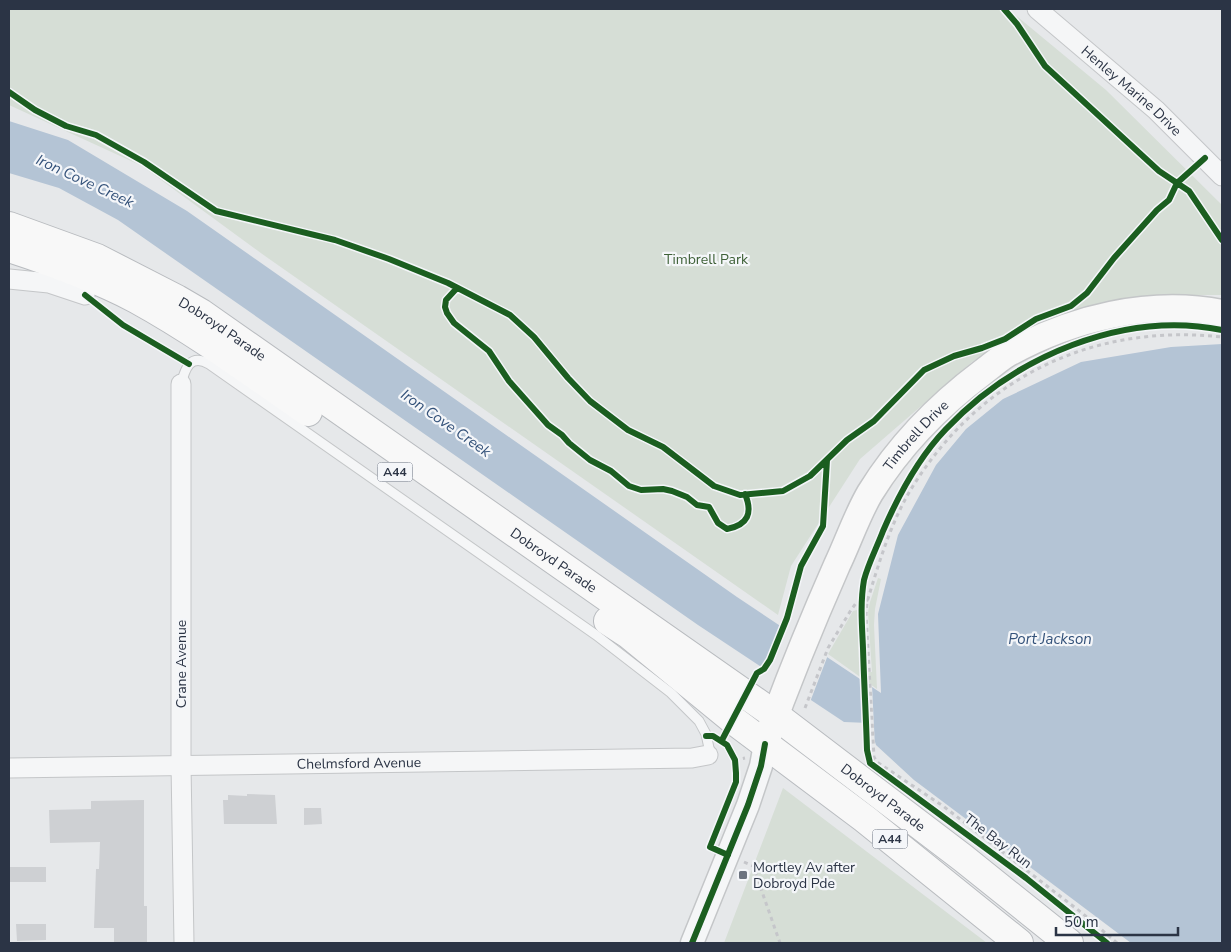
<svg xmlns="http://www.w3.org/2000/svg" width="1231" height="952" font-family="'Nunito Sans',sans-serif">
<rect width="100%" height="100%" fill="#e6e8ea"/>
<path fill="#d6ded6" d="M 9,9 L 1008,9 L 1106,90 L 1222,205 L 1222,295 L 1161,295 L 1114,301 L 1000,345 L 972,362 L 860,459 L 791,566 L 778,615 L 265,256 L 142,166 L 9,105 Z
M 878,578 L 881,579 L 875,609 L 874,625 L 877,689 L 828,654 L 853,611 L 857,610 L 860,672 L 872,672 L 868,612 L 870,602 Z
M 783,788 L 987,943 L 724,943 Z"/>
<path fill="#b4c4d5" d="M 9,121 L 68,140 L 187,211 L 737,597 L 881,693 L 878,614 L 898,535 L 936,465 L 966,429 L 1003,399 L 1081,362 L 1171,347 L 1222,344 L 1222,943 L 1131,943 L 914,780 L 876,745 L 869,723 L 844,722 L 698,625 L 118,220 L 59,188 L 9,173 Z"/>
<path fill="#e6e8ea" d="M 783,625 L 828,655 L 810,702 L 761,669 L 769,659 Z
M 860,677 L 872,685 L 875,747 L 867,725 L 862,725 Z"/>
<path fill="#ced0d3" d="M 247,794 L 275,795 L 277,824 L 224,824 L 223,800 L 228,800 L 228,795 L 247,796 Z
M 144,800 L 144,906 L 147,906 L 147,943 L 114,943 L 114,928 L 94,928 L 96,869 L 99,869 L 100,842 L 50,843 L 49,810 L 91,809 L 91,801 Z
M 304,808 L 321,808 L 322,824 L 304,825 Z
M 9,867 L 46,867 L 46,882 L 9,882 Z
M 16,924 L 46,924 L 46,940 L 17,941 Z"/>
<g fill="none" stroke-linecap="round" stroke-linejoin="round">
<g stroke="#c4c6c8" stroke-width="11">
<path id="service" d="M 181,384 C 185,369 190,353 209,364 L 596,635 L 671,693 L 699,721 L 706,734 L 709,748 L 708,755"/>
</g>
<g stroke="#c4c6c8" stroke-width="21">
<g id="minor">
<path id="s1" d="M 1037,9 L 1156,110 L 1222,176"/>
<path d="M 9,279 L 49,283 L 85,295"/>
<path d="M 181,384 L 181,765 L 184,943"/>
<path id="s2" d="M 9,768 L 692,758 L 708,755"/>
</g>
</g>
<g stroke="#c4c6c8" stroke-width="25">
<path id="tertiary" d="M 692,943 L 748,805 L 761,766 L 765,744"/>
</g>
<g stroke="#c4c6c8" stroke-width="29">
<g id="secondary">
<path id="s3" d="M 765,744 C 787,683 811,624 837,565 C 848,542 857,515 870,493 C 899,446 939,405 983,372 C 991,366 999,359 1007,354 C 1072,318 1149,299 1222,313"/>
</g>
</g>
<g stroke="#b8bbbf" stroke-width="30">
<g id="trunk">
<path id="s4" d="M 9,226 L 97,258 L 177,299 L 201,313 L 775,715 L 963,858 L 1069,943"/>
<path d="M 9,248 C 52,262 96,278 136,299 C 196,332 252,373 308,412"/>
<path d="M 608,621 L 628,634 L 733,720 L 865,819 L 1019,943"/>
</g>
</g>
<path stroke="#c5c6ca" stroke-width="3" stroke-dasharray="4 4" stroke-linecap="butt" d="M 805,708 L 828,648 L 851,610 L 856,603 L 868,600
M 735,760 L 745,758
M 744,862 L 753,866 L 780,943
M 1117,943 L 1082,913 L 943,806 L 877,762 L 874,757 L 866,614 L 867,602 C 879,563 891,521 913,486 C 982,376 1094,323 1222,337"/>
<use href="#service" stroke="#f5f6f7" stroke-width="9"/>
<use href="#minor" stroke="#f5f6f7" stroke-width="19"/>
<use href="#tertiary" stroke="#f5f6f7" stroke-width="22"/>
<use href="#secondary" stroke="#f8f8f8" stroke-width="26"/>
<use href="#trunk" stroke="#f8f8f8" stroke-width="28"/>
<g stroke="#f4f6f9" stroke-width="9">
<path id="cycleway" d="M 1004,9 L 1017,24 L 1045,66 L 1159,171 L 1189,191 L 1222,240
M 9,92 L 35,110 L 66,126 L 96,135 L 144,162 L 216,211 L 335,240 L 389,259 L 448,283 L 510,315 L 534,337 L 568,378 L 590,401 L 628,430 L 663,447 L 714,486 L 740,495 L 783,491 L 810,476 L 847,440 L 874,421 L 924,370 L 954,356 L 982,348 L 1005,339 L 1036,319 L 1071,306 L 1087,293 L 1114,258 L 1157,210 L 1169,200 L 1177,183 L 1205,158
M 457,288 L 446,300 L 445,307 L 447,313 L 454,323 L 489,351 L 509,381 L 548,425 L 562,435 L 569,443 L 590,460 L 611,471 L 629,486 L 641,490 L 663,489 L 672,491 L 687,497 L 697,505 L 709,507 L 718,523 L 727,529 C 748,525 753,513 745,494
M 85,295 L 123,325 L 189,364
M 706,736 L 713,736 L 727,745 L 735,760 L 736,773 L 736,782 L 710,847 L 728,855
M 722,740 L 757,673 L 764,669 L 770,660 L 787,618 L 801,566 L 823,526 L 827,460
M 692,943 L 748,805 L 761,766 L 765,744
M 1107,943 L 1026,878 L 870,763 L 867,750 C 866,716 864,682 863,648 C 862,626 860,603 864,580 C 868,564 877,547 883,531 C 899,494 918,458 946,429 C 1014,357 1123,310 1222,330"/>
</g>
<use href="#cycleway" stroke="#1b5e20" stroke-width="6"/>
</g>
<rect fill="#6c737f" stroke="#f4f6f9" stroke-width="2" x="738" y="870" width="10" height="10" rx="2.5"/>
<g text-anchor="middle" dominant-baseline="central" stroke-width="4.5" stroke-linejoin="round" paint-order="stroke">
<g fill="#f4f6f9" stroke="#676e7b" stroke-width="1">
<rect x="377.5" y="462.5" width="35" height="19" rx="4"/>
<rect x="872.5" y="829.5" width="35" height="19" rx="4"/>
</g>
<g font-size="12" font-weight="bold" fill="#2b3445">
<text x="395" y="472">A44</text>
<text x="890" y="839">A44</text>
</g>
<g font-size="14" fill="#2b3445" stroke="#f4f6f9">
<text stroke="none"><textPath href="#s1" startOffset="125">Henley Marine Drive</textPath></text>
<text stroke="none"><textPath href="#s4" startOffset="238">Dobroyd Parade</textPath></text>
<text stroke="none"><textPath href="#s3" startOffset="346">Timbrell Drive</textPath></text>
<text stroke="none"><textPath href="#s4" startOffset="642">Dobroyd Parade</textPath></text>
<text transform="translate(181 664) rotate(-90)">Crane Avenue</text>
<text stroke="none"><textPath href="#s2" startOffset="350">Chelmsford Avenue</textPath></text>
<text stroke="none"><textPath href="#s4" startOffset="1048">Dobroyd Parade</textPath></text>
<text transform="translate(998 841) rotate(37)">The Bay Run</text>
</g>
<g font-size="14" fill="#3f6138" stroke="#f4f6f9">
<text x="706" y="259">Timbrell Park</text>
</g>
<g font-size="14" fill="#2b3445" stroke="#f4f6f9" text-anchor="start">
<text x="753" y="867">Mortley Av after<tspan x="753" dy="16">Dobroyd Pde</tspan></text>
</g>
<g font-size="15" font-style="italic" fill="#34527a" stroke="#f4f6f9">
<text transform="translate(85 181) rotate(25)">Iron Cove Creek</text>
<text transform="translate(446 423) rotate(35)">Iron Cove Creek</text>
<text x="1050" y="639">Port Jackson</text>
</g>
</g>
<rect width="1231" height="952" fill="none" stroke="#2b3445" stroke-width="20"/>
<path d="M1056 927v8h122v-8" fill="none" stroke="#2b3445" stroke-width="2.5"/>
<text x="1064" y="927" font-size="15" fill="#2b3445" stroke="#f4f6f9" stroke-width="4" paint-order="stroke">50 m</text>
</svg>
